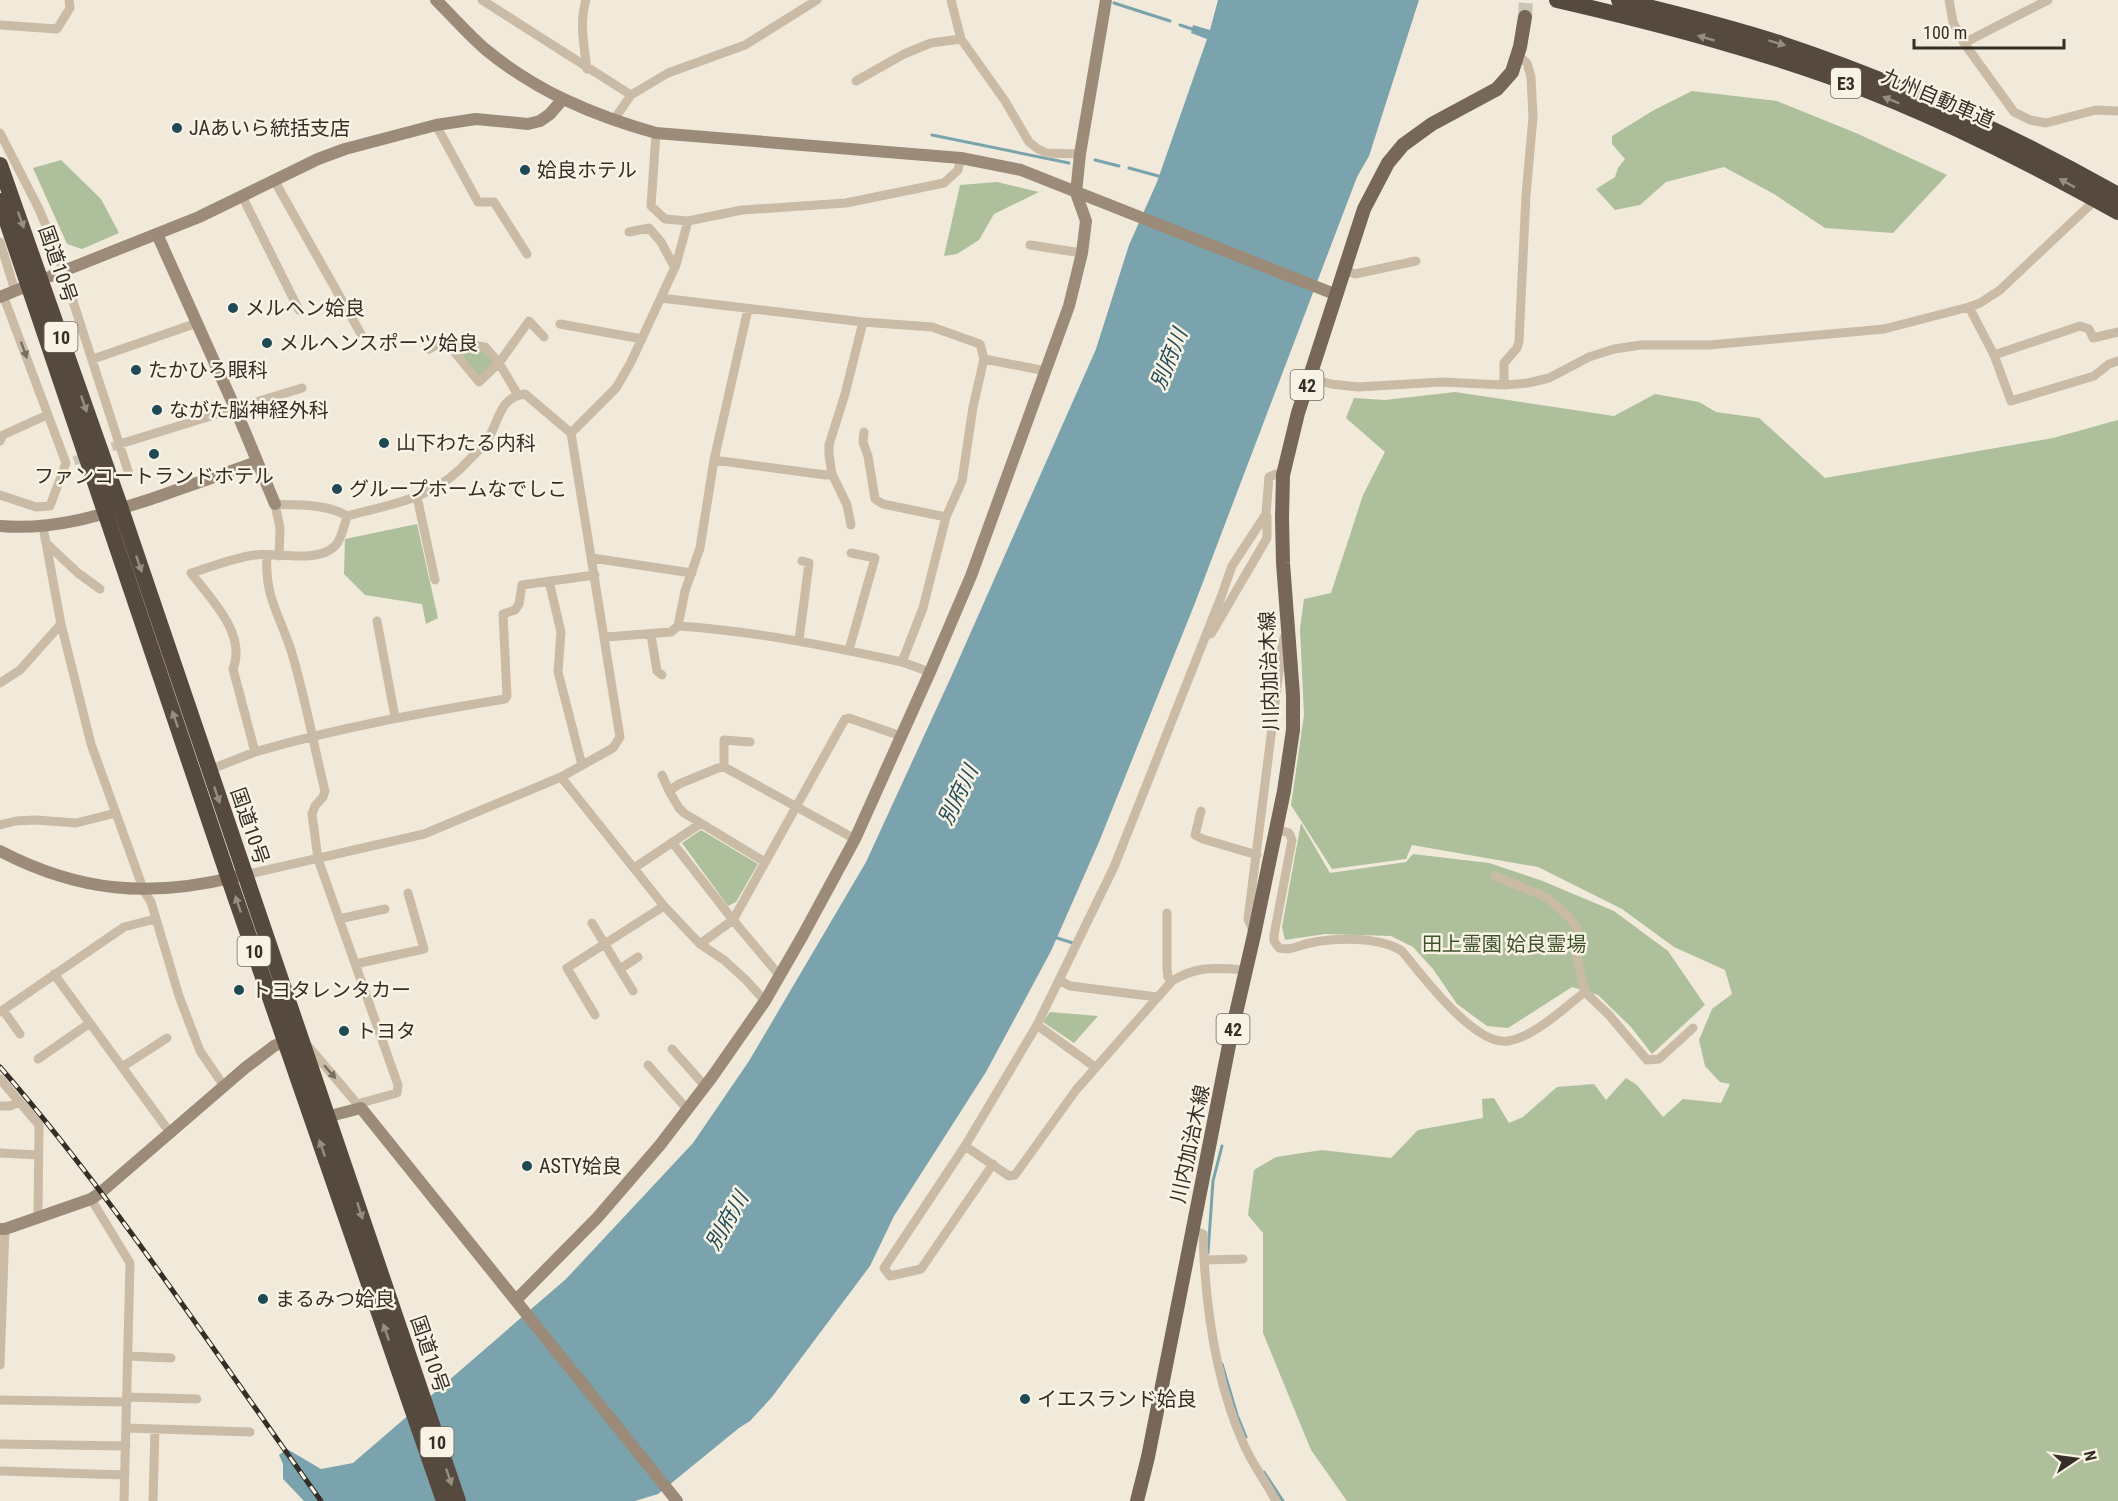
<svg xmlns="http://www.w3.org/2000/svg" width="2118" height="1501" font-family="'Roboto Condensed','Noto Sans JP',sans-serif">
<rect width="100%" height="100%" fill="#f1eada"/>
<path fill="#aebf9b" d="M 1692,91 L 1777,101 L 1856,133 L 1947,175 L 1893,233 L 1825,228 L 1774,194 L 1724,167 L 1666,182 L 1640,205 L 1615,210 L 1596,189 L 1615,177 L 1618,168 L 1625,159 L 1612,144 L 1612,136 L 1654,110 Z
M 61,160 L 101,199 L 119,233 L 82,249 L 67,244 L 33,168 Z
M 997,182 L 1039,192 L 994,214 L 979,240 L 957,254 L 944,256 L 960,185 Z
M 467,347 L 485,349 L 497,363 L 479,379 L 458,355 Z
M 1455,392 L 1614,416 L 1655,394 L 1699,402 L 1716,412 L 1759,418 L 1825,478 L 2053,438 L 2118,420 L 2118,1501 L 1347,1501 L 1311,1450 L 1263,1333 L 1263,1233 L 1248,1215 L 1254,1170 L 1276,1157 L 1322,1150 L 1391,1158 L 1418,1130 L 1483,1118 L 1482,1099 L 1494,1098 L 1509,1123 L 1523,1117 L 1557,1087 L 1594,1084 L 1606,1100 L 1626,1078 L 1637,1085 L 1663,1117 L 1683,1099 L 1721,1103 L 1730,1084 L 1720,1082 L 1705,1066 L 1699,1040 L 1712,1009 L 1732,994 L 1725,970 L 1674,947 L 1622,909 L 1538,867 L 1412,845 L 1406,859 L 1332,869 L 1291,805 L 1304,715 L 1300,629 L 1304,599 L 1331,593 L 1363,495 L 1385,452 L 1346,418 L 1354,398 L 1385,400 Z
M 417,524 L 438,618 L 426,624 L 422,604 L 365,595 L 344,574 L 345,539 Z
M 1301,823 L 1330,873 L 1406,862 L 1413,854 L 1489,863 L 1540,880 L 1614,911 L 1668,951 L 1705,1005 L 1652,1054 L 1631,1027 L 1598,995 L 1572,987 L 1508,1028 L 1487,1026 L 1457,1004 L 1433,969 L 1413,947 L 1391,936 L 1325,934 L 1285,940 L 1282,927 Z
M 701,830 L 758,864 L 736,902 L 728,906 L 682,843 Z
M 1050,1012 L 1098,1016 L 1074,1043 L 1043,1022 Z"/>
<path fill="#7aa3ad" d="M 1218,0 L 1419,0 L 1369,156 L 1357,177 L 1195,603 L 1099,842 L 1051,951 L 986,1072 L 894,1216 L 870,1266 L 772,1397 L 750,1421 L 739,1428 L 658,1494 L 635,1501 L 304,1501 L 283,1479 L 283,1464 L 279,1455 L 287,1449 L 321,1469 L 353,1463 L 566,1279 L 693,1143 L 749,1061 L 866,862 L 951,677 L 1096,349 L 1129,245 L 1157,182 L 1207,39 L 1191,33 L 1193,25 L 1210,30 Z"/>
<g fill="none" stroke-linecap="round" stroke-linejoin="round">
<path stroke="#7aa3ad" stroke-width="3" d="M 1114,3 L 1170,21
M 1180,25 L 1195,30
M 932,135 L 1069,163
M 1095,160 L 1119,166
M 1129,168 L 1162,177
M 1054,937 L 1073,943
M 1208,1253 L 1213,1181 L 1222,1146
M 1222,1364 L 1237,1415 L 1246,1437
M 1264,1472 L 1283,1501"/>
<path stroke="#cbc4b6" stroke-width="9" stroke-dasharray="9 4.5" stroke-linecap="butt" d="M 74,461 L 120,444"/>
<path stroke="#cbc4b6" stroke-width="14" stroke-dasharray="14 7" stroke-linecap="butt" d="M 1525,17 L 1526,0"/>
<path stroke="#c9bba6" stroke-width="9" d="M 482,0 L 631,95
M 586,0 C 579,23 584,45 587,69
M 951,0 L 961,39 L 1005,101 L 1029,142 L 1038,149 L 1047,153 L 1080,154
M 1949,0 L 1953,22 L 1964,43 L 2014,112 L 2030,120 L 2046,123 L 2096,110 L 2118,111
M 0,25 L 57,29 L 70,8 L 69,0
M 1964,43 L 2048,0
M 856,81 L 904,54 L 931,43 L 961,39
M 613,121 L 631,95 L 668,73 L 745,45 L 817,0
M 436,125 L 478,202 L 494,202 L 527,254
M 0,133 L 39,209 L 58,255 L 129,474
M 656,133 L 651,206 L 665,219 L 688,221 L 742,210 L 846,203 L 944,183 L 958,170 L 961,158
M 274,180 L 361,334
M 242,196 L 299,310
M 629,232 L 649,228 L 661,242 L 675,268
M 0,242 L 15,291
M 1030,245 L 1082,253
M 1345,270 L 1355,274 L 1416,261
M 661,298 L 863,322 L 932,327 L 980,344 L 984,359 L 973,407 L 962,481 L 946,517 L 923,608 L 902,662 C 828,646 754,631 678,626
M 1969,307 L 1994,355 L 2011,401 L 2094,376 L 2109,364 L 2118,361
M 560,324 L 642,339
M 429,349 L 444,341 L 466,344
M 1994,355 L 2080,326 L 2089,329 L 2093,338 L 2118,332
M 93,359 L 197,323
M 984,359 L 1046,371
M 1309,378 L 1331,384 L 1358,387 L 1442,382 L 1504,385 L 1528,383 L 1549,378 L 1589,357 L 1614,349 L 1641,345 L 1709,345 L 1884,329 L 1969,307 L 1980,303 L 2000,290 L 2089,206
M 1504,385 L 1504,363 L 1517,348 L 1519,341 L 1526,195 L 1533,117 L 1531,77 L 1527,63 L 1518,55
M 518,395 L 499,363 L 485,347 L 466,344 L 456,354 L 479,382 L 499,363 L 529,321 L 544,337
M 864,432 L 863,442 L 868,456 L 875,499 L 883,504 L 946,517
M 571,433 L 616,388 L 630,364 L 676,265 L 688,221
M 0,441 L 3,435 L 47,415
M 120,444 L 302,388
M 714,460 L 826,475 L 832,474
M 0,495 L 36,507 L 50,506 L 66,463 L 3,295
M 417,497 L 435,580
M 347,516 C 344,525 342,539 335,546 C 317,564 275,552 254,555 C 233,558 211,567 191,573 C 211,599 247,634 233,669 L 255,752 C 337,728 420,713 505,699 L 507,696 L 503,614 L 515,610 L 519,604 L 522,585 L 595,575
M 851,525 L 847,505 L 832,474 L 829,455 L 829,445 L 845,394 L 863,322
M 43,527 L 61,624 L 91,744 L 144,891 L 151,902 L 179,996 L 200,1051 L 224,1086
M 47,544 L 78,573 L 100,589
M 267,556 C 264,599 282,618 293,657 C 306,701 314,747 325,791 L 323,797 L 315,806 L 312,814 L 318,859 L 398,1085 L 397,1093 L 357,1104
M 592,558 L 692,573
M 549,581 L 561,632 L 558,672 L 582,765
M 377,621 L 395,717
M 1211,634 L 1267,538 L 1267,516
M 651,635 L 657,671 L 662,675
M 606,637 L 671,632 L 678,626 L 685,591 L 700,548 L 714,460 L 748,309
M 799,640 L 809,563 L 802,561
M 849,650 L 875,558 L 851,553
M 902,662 L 930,672
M 0,683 L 20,670 L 61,624
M 724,767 L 724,740 L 750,742
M 209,770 L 255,752
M 662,775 L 669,791
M 561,777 L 664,906 L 700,944 L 724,960 L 746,980 L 765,1001
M 1201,811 L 1195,835 L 1203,839 L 1257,855
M 0,825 L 16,821 L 36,820 L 76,823 L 116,813
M 1276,829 L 1289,833 L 1292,840 L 1274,935 L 1274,941 L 1279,948 C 1291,951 1299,945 1310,943 C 1336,937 1380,937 1402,951 C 1421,974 1475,1047 1508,1041 C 1536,1036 1562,1009 1585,992 L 1577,959 L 1578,930 L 1569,917 L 1548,898 L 1495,876
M 672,842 L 733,920 L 779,975
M 765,862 L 684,813 L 679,808 L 669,791 L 679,784 L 718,768 L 724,767 L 855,839
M 634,868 L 700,824
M 245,875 L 424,834 L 561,777 L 613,748 L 620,737 L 571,433 L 525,394 C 500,397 500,418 489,437 C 485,445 477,452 471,458 C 435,499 396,503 347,516 C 326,503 298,506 275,504 L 280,528 L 279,556
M 1167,913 L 1167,969 L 1168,977 L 1172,981
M 339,919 L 385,909
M 592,923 L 633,991
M 1254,933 L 1248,919 L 1282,648 L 1284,638 L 1287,637
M 700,944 L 733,920 L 845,719 L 849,718 L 901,736
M 355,964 L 424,949 L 408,893
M 620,969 L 638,957
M 54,974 L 171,1134
M 1059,980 L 1114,867 L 1221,597 L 1232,566 L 1266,514 L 1269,477 L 1276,474 L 1283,475
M 1585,992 L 1609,1015 L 1647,1060 L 1659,1059 L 1693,1028
M 3,1010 L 20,1034
M 0,1012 L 124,927 L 155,919
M 595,1015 L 567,968 L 664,906
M 1037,1025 L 1059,980 L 1070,986 L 1157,997
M 308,1046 L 359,1106
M 672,1049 L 705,1086
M 38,1059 L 90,1023
M 648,1065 L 687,1109
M 122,1067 L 167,1038
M 0,1079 L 39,1125 L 38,1217
M 0,1106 L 10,1106 L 20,1102
M 965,1146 L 1037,1025 L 1095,1067
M 0,1153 L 38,1155
M 993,1164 L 921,1269 L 890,1276 L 884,1268 L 965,1146 L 1009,1176 L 1015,1175 L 1076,1090 L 1172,981 C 1198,965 1217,968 1246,970
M 91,1199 L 130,1263 L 124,1501
M 1192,1230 L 1203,1234 C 1205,1305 1215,1380 1244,1445 C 1253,1465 1266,1482 1276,1501
M 1204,1260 L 1243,1259
M 128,1356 L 171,1358
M 0,1365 L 5,1229
M 127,1397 L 197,1399
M 0,1400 L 127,1402
M 126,1428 L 250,1432
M 0,1444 L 126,1446
M 0,1471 L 125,1475
M 153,1501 L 155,1429"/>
<path stroke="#9c8b78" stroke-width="12" d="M 436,0 C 452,16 468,34 485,49 C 536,91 592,115 656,133 L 961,158 L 1021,170 L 1337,295
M 157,234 L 235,408 L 275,504
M 51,276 L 199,217 L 318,159 L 345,149 L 436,125 L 476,119 L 528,124 L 540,121 L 550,114 L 562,100
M 0,297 L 22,288
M 0,526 C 56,531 105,514 157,497 C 190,485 224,474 257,462
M 0,851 C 79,892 149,898 235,877
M 322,1118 L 361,1108 L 677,1501
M 0,1229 L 5,1229 L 91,1199 L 100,1193 L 245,1068 L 274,1046 L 292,1038
M 516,1300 L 597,1218 L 660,1145 L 712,1077 L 765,1001 L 803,935 L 855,839 L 930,672 L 971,576 L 1069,306 L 1082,253 L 1086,221 L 1076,193 L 1080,154 L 1106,0"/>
<path stroke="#776758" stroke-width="14" d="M 1137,1501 L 1148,1457 L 1231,1035 L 1254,935 L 1284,791 L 1293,730 L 1293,695 L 1283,563 L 1282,518 L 1283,475 L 1298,413 L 1364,209 L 1388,163 L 1403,145 L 1432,124 L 1497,89 L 1512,72 L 1520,47 L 1525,17"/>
<path stroke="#56493e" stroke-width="16" d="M 1557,0 C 1661,24 1764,51 1864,89 C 1952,123 2035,166 2118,212
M 1619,0 C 1674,13 1729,27 1782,44 C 1899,83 2010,134 2118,195
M 0,165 L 121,509 L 458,1501
M 0,201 L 229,879 L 444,1501"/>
<g stroke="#352e27" stroke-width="5">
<path id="rail" d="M 0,1067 C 118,1203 216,1355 321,1501"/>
</g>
<use href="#rail" stroke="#f9f3e6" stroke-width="3" stroke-dasharray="9" stroke-linecap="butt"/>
</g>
<defs><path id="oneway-solid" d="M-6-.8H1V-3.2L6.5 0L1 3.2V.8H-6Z" transform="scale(1.5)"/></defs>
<g fill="#978d81">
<use href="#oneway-solid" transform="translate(1706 38) rotate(-164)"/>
<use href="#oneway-solid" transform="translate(1777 43) rotate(17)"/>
<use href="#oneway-solid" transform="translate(1891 100) rotate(-158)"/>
<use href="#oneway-solid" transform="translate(2067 183) rotate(-151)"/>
<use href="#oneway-solid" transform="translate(21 220) rotate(70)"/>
<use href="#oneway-solid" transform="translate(84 404) rotate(71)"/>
<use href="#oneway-solid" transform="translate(139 564) rotate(71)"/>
<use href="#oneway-solid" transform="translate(175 719) rotate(-109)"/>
<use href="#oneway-solid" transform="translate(217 795) rotate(71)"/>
<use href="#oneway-solid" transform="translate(238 904) rotate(-109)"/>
<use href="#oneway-solid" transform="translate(322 1148) rotate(-109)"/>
<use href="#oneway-solid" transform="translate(360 1211) rotate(72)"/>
<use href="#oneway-solid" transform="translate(386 1332) rotate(-109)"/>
<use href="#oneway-solid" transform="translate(449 1477) rotate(71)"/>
</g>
<g fill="#786d60">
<use href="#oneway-solid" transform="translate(24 350) rotate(70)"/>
<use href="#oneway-solid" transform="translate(330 1072) rotate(49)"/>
</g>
<g fill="#1e4955" stroke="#f9f3e6" stroke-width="2">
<circle cx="177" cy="128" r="6"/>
<circle cx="525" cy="170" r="6"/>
<circle cx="233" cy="308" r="6"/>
<circle cx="267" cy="343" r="6"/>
<circle cx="136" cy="370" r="6"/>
<circle cx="157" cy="410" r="6"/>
<circle cx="384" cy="443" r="6"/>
<circle cx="154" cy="454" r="6"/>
<circle cx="337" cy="489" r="6"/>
<circle cx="239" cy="990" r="6"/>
<circle cx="344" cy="1031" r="6"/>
<circle cx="527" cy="1166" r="6"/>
<circle cx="263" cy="1299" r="6"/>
<circle cx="1025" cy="1399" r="6"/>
</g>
<g text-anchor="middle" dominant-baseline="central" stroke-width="5" stroke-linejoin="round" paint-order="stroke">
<g fill="#f9f3e6" stroke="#706960" stroke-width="1.5">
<rect x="1831" y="68" width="30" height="30" rx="4.5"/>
<rect x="44.5" y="322" width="33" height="30" rx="4.5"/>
<rect x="1290.5" y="370" width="33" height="30" rx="4.5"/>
<rect x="237.5" y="936" width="33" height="30" rx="4.5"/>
<rect x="1216.5" y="1014" width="33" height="30" rx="4.5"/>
<rect x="420.5" y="1427" width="33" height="30" rx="4.5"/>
</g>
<g font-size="18" font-weight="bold" fill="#352e27">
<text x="1846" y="83">E3</text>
<text x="61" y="337">10</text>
<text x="1307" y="385">42</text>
<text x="254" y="951">10</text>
<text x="1233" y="1029">42</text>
<text x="437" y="1442">10</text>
</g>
<g font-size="20" fill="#352e27" stroke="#f9f3e6">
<text transform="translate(1938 98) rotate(23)">九州自動車道</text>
<text transform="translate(58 264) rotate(71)">国道10号</text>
<text transform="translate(1269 671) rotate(-92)">川内加治木線</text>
<text transform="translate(250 826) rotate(71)">国道10号</text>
<text transform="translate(1190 1144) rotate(-78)">川内加治木線</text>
<text transform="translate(430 1354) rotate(71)">国道10号</text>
</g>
<g font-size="20" fill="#352e27" stroke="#f9f3e6" text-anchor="start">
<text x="189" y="128">JAあいら統括支店</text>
<text x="537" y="170">姶良ホテル</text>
<text x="245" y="308">メルヘン姶良</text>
<text x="279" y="343">メルヘンスポーツ姶良</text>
<text x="148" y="370">たかひろ眼科</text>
<text x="169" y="410">ながた脳神経外科</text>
<text x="396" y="443">山下わたる内科</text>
<text x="154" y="476" text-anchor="middle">ファンコートランドホテル</text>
<text x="349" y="489">グループホームなでしこ</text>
<text x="251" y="990">トヨタレンタカー</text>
<text x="356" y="1031">トヨタ</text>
<text x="539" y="1166">ASTY姶良</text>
<text x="275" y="1299">まるみつ姶良</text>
<text x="1037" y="1399">イエスランド姶良</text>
</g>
<g font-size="20" fill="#3e532b" stroke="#f9f3e6">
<text x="1504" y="944">田上霊園 姶良霊場</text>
</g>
<g font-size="21" font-style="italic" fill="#1e4955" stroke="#f9f3e6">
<text transform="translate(1169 359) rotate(-68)">別府川</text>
<text transform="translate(958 795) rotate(-64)">別府川</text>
<text transform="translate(727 1221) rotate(-60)">別府川</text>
</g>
</g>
<g transform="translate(2076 1459) rotate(77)" stroke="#f9f3e6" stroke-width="4.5" paint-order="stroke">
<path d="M0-4.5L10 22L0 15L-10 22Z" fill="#352e27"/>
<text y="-9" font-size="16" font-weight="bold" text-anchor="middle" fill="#352e27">N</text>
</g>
<path d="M1914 39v9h150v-9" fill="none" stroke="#352e27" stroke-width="3"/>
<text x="1923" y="39" font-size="18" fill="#352e27" stroke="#f9f3e6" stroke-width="4.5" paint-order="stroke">100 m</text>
</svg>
